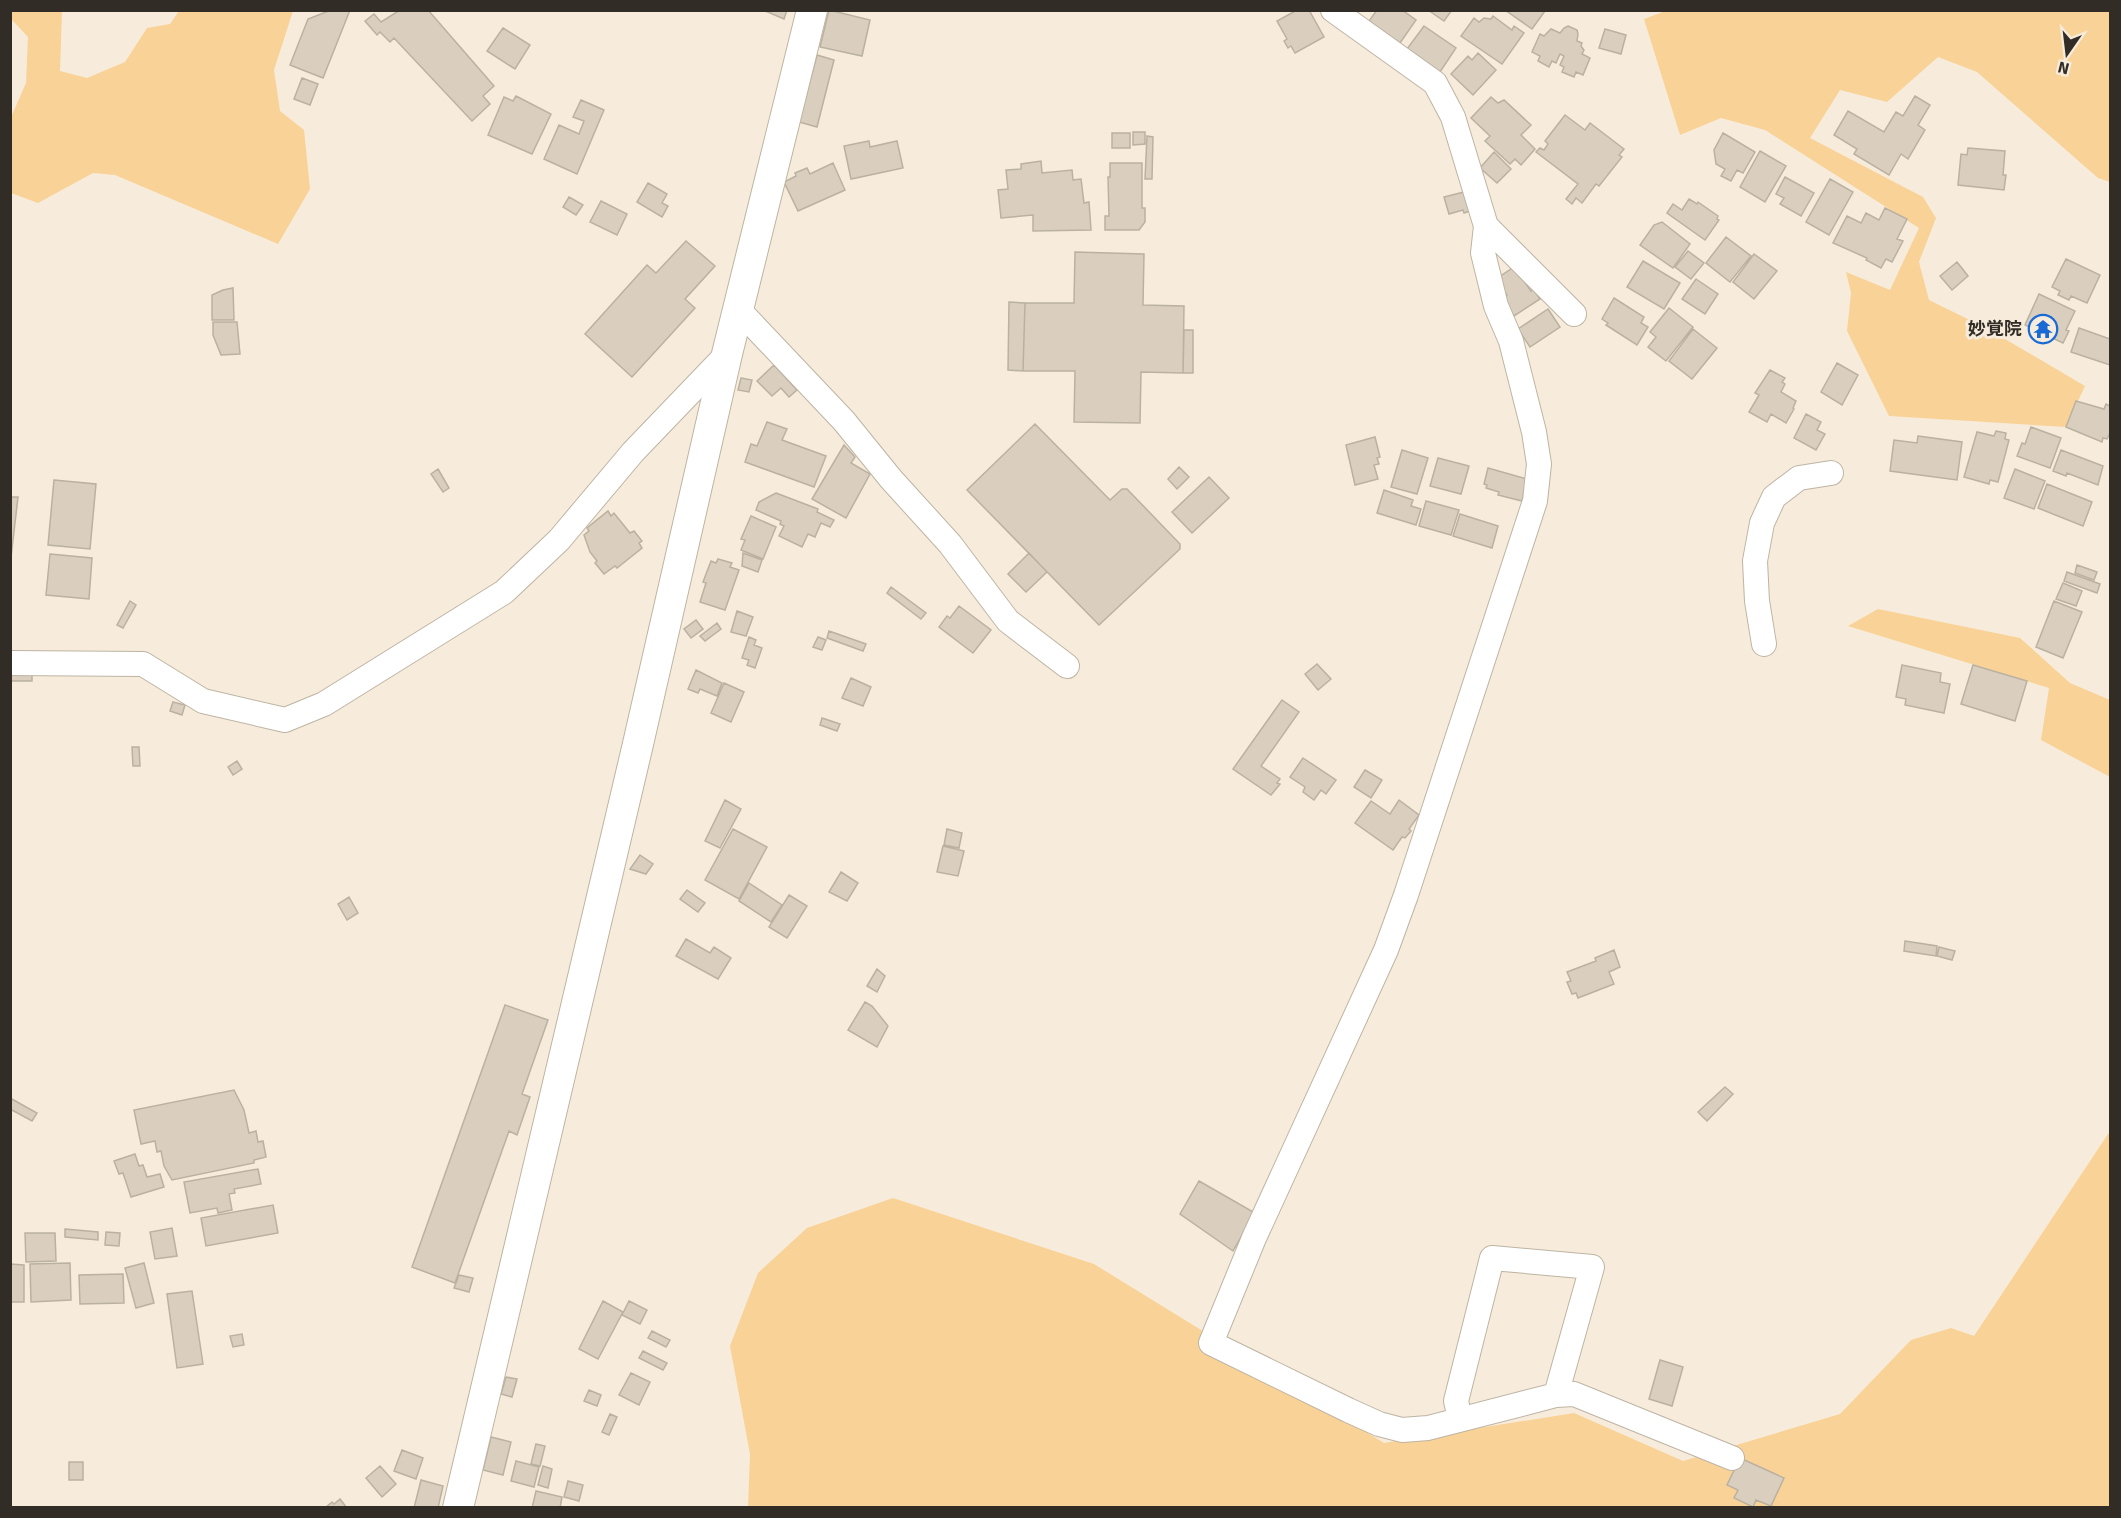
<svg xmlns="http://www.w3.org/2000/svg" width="2121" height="1518" font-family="Signika,'Noto Sans JP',sans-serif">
<rect width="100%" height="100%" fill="#f7ecdb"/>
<path fill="#f9d297" d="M 11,10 L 62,11 L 60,71 L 87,78 L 125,62 L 147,28 L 170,24 L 179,11 L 293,11 L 274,70 L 280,111 L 304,130 L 310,189 L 278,244 L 115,175 L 93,173 L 38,203 L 11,193 L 11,117 L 26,83 L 28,37 L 11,19 Z
M 1668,10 L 2110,11 L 2110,182 L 2098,178 L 1977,72 L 1938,57 L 1887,102 L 1840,90 L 1810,138 L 1923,197 L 1936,218 L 1919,262 L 1929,300 L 1988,329 L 2085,386 L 2066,427 L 1889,416 L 1847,331 L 1851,293 L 1846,272 L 1890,290 L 1919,228 L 1765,130 L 1721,118 L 1680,135 L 1644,19 Z
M 1878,609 L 2020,638 L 2070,683 L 2110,700 L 2110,777 L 2041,740 L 2049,688 L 1848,626 Z
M 2110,1131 L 2110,1507 L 748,1507 L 750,1454 L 730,1346 L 758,1273 L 807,1228 L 893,1198 L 1094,1264 L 1384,1443 L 1574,1413 L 1683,1461 L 1840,1414 L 1911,1340 L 1951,1328 L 1974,1336 Z"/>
<path fill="#dacfbf" stroke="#bbb1a1" stroke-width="1.5" d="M 331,10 L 350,10 L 323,78 L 290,65 L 308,19 Z
M 400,10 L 428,10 L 494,86 L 483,96 L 490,104 L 472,121 L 394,38 L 390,42 L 380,32 L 377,35 L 365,21 L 374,14 L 381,22 Z
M 763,10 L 787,10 L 784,19 Z
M 829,10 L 870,20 L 862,56 L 820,47 Z
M 1297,10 L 1309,10 L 1324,37 L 1295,53 L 1291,46 L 1288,48 L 1284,41 L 1287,39 L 1277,21 Z
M 1377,10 L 1402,10 L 1416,20 L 1400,43 L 1394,39 L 1393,41 L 1369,21 Z
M 1428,10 L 1452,10 L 1444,21 Z
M 1505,10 L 1545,10 L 1545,11 L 1532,29 Z
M 1493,16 L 1512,30 L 1514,26 L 1524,33 L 1502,64 L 1461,36 L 1474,18 L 1479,22 L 1484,18 L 1491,19 Z
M 1424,26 L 1456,48 L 1440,72 L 1407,49 Z
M 1568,26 L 1577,30 L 1578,34 L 1577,41 L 1582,43 L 1581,46 L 1584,50 L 1582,54 L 1590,58 L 1583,75 L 1576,72 L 1574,77 L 1562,72 L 1564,67 L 1560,65 L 1564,56 L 1560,54 L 1556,63 L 1552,61 L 1549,67 L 1538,61 L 1540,56 L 1532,52 L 1540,34 L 1544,36 L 1551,29 L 1560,33 L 1564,28 Z
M 503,28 L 530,45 L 515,69 L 487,51 Z
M 1605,29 L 1626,35 L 1621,54 L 1599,48 Z
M 1478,53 L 1496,70 L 1473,95 L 1451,74 L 1468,56 L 1472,60 Z
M 817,55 L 834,60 L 817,127 L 799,122 Z
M 302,78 L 318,84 L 310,105 L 294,99 Z
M 516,96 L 551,114 L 532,154 L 488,135 L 504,97 L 513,101 Z
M 1915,96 L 1930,105 L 1918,125 L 1925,130 L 1908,159 L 1901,154 L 1889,175 L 1854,154 L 1857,149 L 1834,135 L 1848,111 L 1884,132 L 1896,112 L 1903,116 Z
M 1491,97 L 1498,103 L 1504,100 L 1531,125 L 1521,135 L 1535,149 L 1521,165 L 1515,159 L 1510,164 L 1485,141 L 1490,136 L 1471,118 Z
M 581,100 L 604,110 L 577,174 L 544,159 L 559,125 L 579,134 L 584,121 L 573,117 Z
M 1565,115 L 1585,130 L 1590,123 L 1624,149 L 1619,155 L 1622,157 L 1599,186 L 1596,184 L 1582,203 L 1576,198 L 1572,204 L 1566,199 L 1578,184 L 1536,152 L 1540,148 L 1544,150 L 1548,144 L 1545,141 Z
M 1133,132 L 1145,132 L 1145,144 L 1133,145 Z
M 1112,133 L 1130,133 L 1130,148 L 1112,148 Z
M 1723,133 L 1755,152 L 1743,173 L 1737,170 L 1731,181 L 1721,176 L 1725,169 L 1716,164 L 1714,150 Z
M 1147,136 L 1153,137 L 1152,179 L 1145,179 Z
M 869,141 L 870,147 L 897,141 L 903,168 L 851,179 L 844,146 Z
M 1968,148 L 2005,151 L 2003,175 L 2006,175 L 2004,190 L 1958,185 L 1961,154 L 1967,155 Z
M 1760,151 L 1786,166 L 1765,202 L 1740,187 Z
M 1494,152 L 1511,169 L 1497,183 L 1480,168 Z
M 1041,161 L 1042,173 L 1072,170 L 1073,180 L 1081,179 L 1084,203 L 1089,202 L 1091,230 L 1033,231 L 1033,215 L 1001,218 L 998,190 L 1008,189 L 1006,170 L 1021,169 L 1021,164 Z
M 833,163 L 845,190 L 798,211 L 784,182 L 796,176 L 795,173 L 807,168 L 810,174 Z
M 1110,163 L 1142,163 L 1142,208 L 1145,208 L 1145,222 L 1139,230 L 1105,230 L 1105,216 L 1109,216 L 1108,177 L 1110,177 Z
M 1785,177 L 1814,193 L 1801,216 L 1780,204 L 1784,198 L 1776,194 Z
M 1830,179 L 1853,192 L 1829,235 L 1806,222 Z
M 648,183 L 667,194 L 662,203 L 668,206 L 662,217 L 637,202 Z
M 1464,192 L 1470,211 L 1464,213 L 1463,210 L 1449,214 L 1444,197 Z
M 569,197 L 583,205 L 576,215 L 563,207 Z
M 1689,199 L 1697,204 L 1698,202 L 1718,216 L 1717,219 L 1719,220 L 1705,240 L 1667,213 L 1673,204 L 1682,210 Z
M 601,201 L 627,214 L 617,235 L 590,222 Z
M 1885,208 L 1907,219 L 1897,239 L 1903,241 L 1892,262 L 1886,259 L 1881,268 L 1866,260 L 1867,258 L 1833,243 L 1847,216 L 1861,223 L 1866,213 L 1879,220 Z
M 1662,222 L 1690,244 L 1673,268 L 1640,245 L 1654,225 Z
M 1726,237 L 1751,256 L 1730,282 L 1706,263 Z
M 686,241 L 715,266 L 685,299 L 695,308 L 632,377 L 585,334 L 647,265 L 656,273 Z
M 1688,251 L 1704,263 L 1691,279 L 1675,267 Z
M 1075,252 L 1144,254 L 1143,305 L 1184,306 L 1183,373 L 1141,372 L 1140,423 L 1074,422 L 1075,371 L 1023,371 L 1025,303 L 1074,303 Z
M 1754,254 L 1777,271 L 1754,299 L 1733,282 Z
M 2066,259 L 2100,275 L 2087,303 L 2071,296 L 2069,300 L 2058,295 L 2060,291 L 2052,287 Z
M 1643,261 L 1680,283 L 1664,309 L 1627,287 Z
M 1957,262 L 1968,276 L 1952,290 L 1940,276 Z
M 1514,267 L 1531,291 L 1533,289 L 1540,299 L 1514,316 L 1502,298 L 1507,295 L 1496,279 Z
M 1696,279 L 1718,294 L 1705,314 L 1682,299 Z
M 233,288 L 234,320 L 212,320 L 212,295 L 223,290 Z
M 2039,294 L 2075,311 L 2066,330 L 2069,331 L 2063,343 L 2025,325 Z
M 1614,298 L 1644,317 L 1641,323 L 1648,327 L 1637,345 L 1606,325 L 1608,323 L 1602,319 Z
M 1009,302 L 1025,303 L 1023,371 L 1008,370 Z
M 1669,308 L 1693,327 L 1666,361 L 1648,347 L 1656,337 L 1650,332 Z
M 1548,309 L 1560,327 L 1530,347 L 1518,329 Z
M 213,322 L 237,322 L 240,354 L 221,355 L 213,335 Z
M 2079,328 L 2110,339 L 2110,365 L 2071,352 Z
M 1693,329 L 1717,348 L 1692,379 L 1669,361 Z
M 1184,330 L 1193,330 L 1193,373 L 1183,373 Z
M 1837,363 L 1858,375 L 1842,405 L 1821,392 Z
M 774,365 L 797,390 L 789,397 L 781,388 L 772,396 L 757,381 Z
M 1770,370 L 1785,378 L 1782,382 L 1785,384 L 1781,392 L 1796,401 L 1793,408 L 1794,409 L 1786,423 L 1771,414 L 1767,422 L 1749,412 L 1759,395 L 1755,393 Z
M 741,378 L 752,380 L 749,392 L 738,390 Z
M 2076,401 L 2104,409 L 2106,404 L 2110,406 L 2110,433 L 2107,439 L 2103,438 L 2102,442 L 2066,427 Z
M 1806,414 L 1821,422 L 1817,430 L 1825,434 L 1816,450 L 1794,438 Z
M 767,422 L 787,429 L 782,440 L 826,456 L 814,487 L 745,462 L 751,444 L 757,446 Z
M 1035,424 L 1110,500 L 1122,489 L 1127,489 L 1180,544 L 1180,549 L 1099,625 L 967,490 Z
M 2031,427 L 2061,438 L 2050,468 L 2017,456 L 2022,443 L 2025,444 Z
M 1996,431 L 2006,433 L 2005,439 L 2009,440 L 1998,482 L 1990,480 L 1989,484 L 1964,477 L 1977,432 L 1994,436 Z
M 1918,436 L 1962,442 L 1957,480 L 1890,471 L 1894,440 L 1917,443 Z
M 1375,437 L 1380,457 L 1377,458 L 1379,464 L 1374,465 L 1378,479 L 1355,485 L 1346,445 Z
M 844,445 L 855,457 L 851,463 L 870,474 L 846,518 L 812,499 Z
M 1402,450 L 1428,458 L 1417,494 L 1391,487 Z
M 2061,450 L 2103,466 L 2098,485 L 2067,473 L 2066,476 L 2053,471 Z
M 1438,458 L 1469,466 L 1461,494 L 1430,486 Z
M 1179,467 L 1189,477 L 1177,489 L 1168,479 Z
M 1488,468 L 1527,479 L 1522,501 L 1498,495 L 1499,492 L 1486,488 L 1487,485 L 1484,484 Z
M 438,469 L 449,488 L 443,492 L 431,474 Z
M 2015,469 L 2045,481 L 2034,509 L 2004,498 Z
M 1209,477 L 1229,498 L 1192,533 L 1172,512 Z
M 54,480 L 96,484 L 90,549 L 48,545 Z
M 2047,484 L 2092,502 L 2083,526 L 2038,508 Z
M 1384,490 L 1413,500 L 1411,506 L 1421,509 L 1416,525 L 1377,513 Z
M 776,493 L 818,509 L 817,512 L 834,520 L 830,527 L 821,523 L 815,537 L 808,534 L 802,547 L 779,536 L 784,526 L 780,524 L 781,521 L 756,510 L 759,502 Z
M 10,497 L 18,497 L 10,566 Z
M 1426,501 L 1459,510 L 1451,535 L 1419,526 Z
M 608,511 L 611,516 L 614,513 L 630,533 L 634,531 L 642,541 L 639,543 L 642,548 L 617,568 L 615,566 L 604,574 L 595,563 L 597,561 L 590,552 L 584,535 L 589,531 L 587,528 Z
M 1460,514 L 1498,526 L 1492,548 L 1453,536 Z
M 751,516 L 776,527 L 763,559 L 741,550 L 745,540 L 741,539 Z
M 743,553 L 762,560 L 758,572 L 742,566 Z
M 1029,553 L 1047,572 L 1026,592 L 1008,574 Z
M 50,554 L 92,558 L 89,599 L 46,595 Z
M 718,559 L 732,563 L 730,567 L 739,570 L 725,610 L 700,602 L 706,583 L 703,582 L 711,561 L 716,563 Z
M 2077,565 L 2097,572 L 2094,580 L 2075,573 Z
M 2067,572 L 2100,584 L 2097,593 L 2064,581 Z
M 2063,583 L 2082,591 L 2076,606 L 2056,599 Z
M 891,587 L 926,613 L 921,619 L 887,593 Z
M 130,601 L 136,605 L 123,628 L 117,625 Z
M 2054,601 L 2082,612 L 2063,658 L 2036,647 Z
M 959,606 L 991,630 L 973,653 L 939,627 L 947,616 L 950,618 Z
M 737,611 L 753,617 L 746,636 L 731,632 Z
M 696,620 L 703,629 L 691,638 L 684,629 Z
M 717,623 L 721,629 L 705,641 L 700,636 Z
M 829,631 L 866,644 L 863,651 L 827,638 Z
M 749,637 L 756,640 L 754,645 L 762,648 L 755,668 L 747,665 L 749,660 L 742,658 Z
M 818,637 L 826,640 L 822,650 L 813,647 Z
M 1317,664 L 1331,679 L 1318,690 L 1305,674 Z
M 1902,665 L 1941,673 L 1940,682 L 1950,684 L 1944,713 L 1905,705 L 1906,699 L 1896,697 Z
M 1973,665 L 2027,681 L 2015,721 L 1961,704 Z
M 696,670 L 722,683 L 717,696 L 700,689 L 698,693 L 688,689 Z
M 10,672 L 32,674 L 32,681 L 10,681 Z
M 851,678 L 871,687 L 863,706 L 842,698 Z
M 724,683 L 744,692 L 731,722 L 711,713 Z
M 1282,700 L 1299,712 L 1261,766 L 1280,779 L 1277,783 L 1280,784 L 1271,795 L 1233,769 Z
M 173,702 L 185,705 L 182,715 L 170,711 Z
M 822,718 L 840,724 L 837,731 L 820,725 Z
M 132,747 L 139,747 L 140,766 L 133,766 Z
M 1303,758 L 1336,780 L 1326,794 L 1321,790 L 1314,800 L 1303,792 L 1305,787 L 1290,777 Z
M 237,761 L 242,769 L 233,775 L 228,767 Z
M 1365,770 L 1382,780 L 1371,798 L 1354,787 Z
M 725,800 L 741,809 L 720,848 L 705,841 Z
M 1399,800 L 1419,815 L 1409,829 L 1411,831 L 1405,838 L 1402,837 L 1393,850 L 1355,823 L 1371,801 L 1390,814 Z
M 733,829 L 767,847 L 739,899 L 705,880 Z
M 947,829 L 962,833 L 959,848 L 944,845 Z
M 943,846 L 964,851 L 958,876 L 937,872 Z
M 640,855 L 653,864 L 646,874 L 630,869 Z
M 841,872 L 858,883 L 847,901 L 829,892 Z
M 749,883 L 782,905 L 771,922 L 739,901 Z
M 687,890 L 705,903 L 698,912 L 680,899 Z
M 789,895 L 807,906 L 787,938 L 769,927 Z
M 349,897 L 358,913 L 347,920 L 338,904 Z
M 686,939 L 710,953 L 714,947 L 731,958 L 718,979 L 676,956 Z
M 1905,941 L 1937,946 L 1936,956 L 1904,951 Z
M 1939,947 L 1955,951 L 1952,960 L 1937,956 Z
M 1614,950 L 1620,967 L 1609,972 L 1614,984 L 1578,998 L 1576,993 L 1572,994 L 1567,982 L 1571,981 L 1567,972 L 1596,961 L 1595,958 Z
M 877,969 L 885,976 L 877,992 L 867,986 Z
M 865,1002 L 872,1006 L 888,1026 L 877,1047 L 848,1030 Z
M 505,1005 L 548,1020 L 522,1094 L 530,1097 L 517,1135 L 509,1131 L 455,1283 L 412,1267 Z
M 1725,1087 L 1733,1094 L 1707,1121 L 1698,1112 Z
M 234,1090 L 244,1110 L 249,1133 L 256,1131 L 258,1142 L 263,1141 L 266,1157 L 254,1160 L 254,1163 L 172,1180 L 164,1166 L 161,1151 L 157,1152 L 155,1141 L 141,1144 L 134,1110 Z
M 10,1098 L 37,1113 L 32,1121 L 10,1109 Z
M 135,1154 L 139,1166 L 143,1165 L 147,1177 L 160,1174 L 164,1187 L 131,1197 L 123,1173 L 119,1174 L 114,1161 Z
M 258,1169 L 261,1184 L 234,1189 L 235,1193 L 229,1194 L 232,1210 L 218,1213 L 217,1208 L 190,1213 L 184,1182 Z
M 1199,1181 L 1255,1213 L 1233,1251 L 1180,1214 Z
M 273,1205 L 278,1233 L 206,1246 L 201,1218 Z
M 172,1228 L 177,1256 L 155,1259 L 150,1232 Z
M 65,1229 L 98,1232 L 98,1240 L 65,1237 Z
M 106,1232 L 120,1233 L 119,1246 L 105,1245 Z
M 25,1233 L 55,1233 L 56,1261 L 26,1262 Z
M 70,1263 L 71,1300 L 31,1302 L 30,1264 Z
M 144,1263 L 154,1303 L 136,1308 L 125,1268 Z
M 10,1264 L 24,1265 L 24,1302 L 10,1302 Z
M 123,1274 L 124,1303 L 80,1304 L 79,1275 Z
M 459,1275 L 473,1278 L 469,1292 L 454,1288 Z
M 192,1291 L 203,1364 L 177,1368 L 167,1294 Z
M 603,1301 L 623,1312 L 598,1359 L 579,1349 Z
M 629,1301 L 647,1310 L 640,1324 L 622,1315 Z
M 652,1331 L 670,1340 L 666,1347 L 648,1338 Z
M 242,1334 L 244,1345 L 233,1347 L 230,1336 Z
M 643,1351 L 667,1363 L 663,1370 L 639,1358 Z
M 1660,1360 L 1683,1367 L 1672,1406 L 1649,1399 Z
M 631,1373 L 650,1382 L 639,1405 L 619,1395 Z
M 506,1377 L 517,1379 L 512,1397 L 501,1394 Z
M 589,1390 L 601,1395 L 597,1406 L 584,1401 Z
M 610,1414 L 617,1417 L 609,1435 L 602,1432 Z
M 491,1437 L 511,1442 L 503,1475 L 483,1470 Z
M 536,1444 L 545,1446 L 540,1466 L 531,1464 Z
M 402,1450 L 423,1458 L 416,1479 L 394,1471 Z
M 1740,1458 L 1784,1478 L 1771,1506 L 1756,1500 L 1753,1507 L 1734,1498 L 1738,1490 L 1727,1485 Z
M 516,1461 L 539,1467 L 534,1487 L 511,1481 Z
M 69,1462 L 83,1462 L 83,1480 L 69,1480 Z
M 380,1466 L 396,1484 L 382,1497 L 366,1478 Z
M 543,1466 L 552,1469 L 548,1488 L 538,1485 Z
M 421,1480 L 443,1486 L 438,1508 L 414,1508 Z
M 568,1481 L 583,1485 L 579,1501 L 564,1497 Z
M 536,1491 L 562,1497 L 560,1508 L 532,1508 Z
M 340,1499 L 347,1508 L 325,1508 L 332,1502 L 334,1504 Z"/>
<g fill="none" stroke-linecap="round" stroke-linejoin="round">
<g stroke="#beb4a4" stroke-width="26">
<path id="minor" d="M 1333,10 L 1435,83 L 1453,117 L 1486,226 L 1483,253 L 1496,306 L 1511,341 L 1534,432 L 1539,464 L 1535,501 L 1406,895 L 1386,950 L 1254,1238 L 1211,1343 L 1348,1410 L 1379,1424 L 1402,1430 L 1428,1428 L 1556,1395 L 1574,1394 L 1732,1458
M 1486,226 L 1574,314
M 738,309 L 844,421 L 891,479 L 950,544 L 1008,621 L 1067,666
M 1764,644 L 1757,601 L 1755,561 L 1762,523 L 1774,497 L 1799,478 L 1831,473
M 10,663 L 143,664 L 203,701 L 285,720 L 324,704 L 504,592 L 559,540 L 633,452 L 727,354
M 1460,1419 L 1456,1401 L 1492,1258 L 1592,1267 L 1556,1395"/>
</g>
<g stroke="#beb4a4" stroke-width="32">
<path id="tertiary" d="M 458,1508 L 638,744 L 727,354 L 812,10"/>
</g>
<use href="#minor" stroke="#fff" stroke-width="24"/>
<use href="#tertiary" stroke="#fff" stroke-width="30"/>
</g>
<defs>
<g id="temple-ring" transform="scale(1.5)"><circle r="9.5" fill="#f7ecdb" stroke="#1a6ad5" stroke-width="1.5"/><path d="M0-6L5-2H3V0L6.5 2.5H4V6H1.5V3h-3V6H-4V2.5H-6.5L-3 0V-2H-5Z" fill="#1a6ad5"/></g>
</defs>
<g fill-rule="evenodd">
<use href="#temple-ring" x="2043" y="329"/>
</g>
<g text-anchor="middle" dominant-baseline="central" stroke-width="6" stroke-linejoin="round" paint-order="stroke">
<g font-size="18" font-weight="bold" fill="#312d26" stroke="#f7ecdb" text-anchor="end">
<text x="2022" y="329">妙覚院</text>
</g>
</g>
<rect width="2121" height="1518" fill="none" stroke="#312d26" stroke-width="24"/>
<g transform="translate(2067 54) rotate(194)" stroke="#f7ecdb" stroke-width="4.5" paint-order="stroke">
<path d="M0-4.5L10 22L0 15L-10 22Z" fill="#312d26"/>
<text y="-9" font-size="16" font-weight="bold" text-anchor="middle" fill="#312d26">N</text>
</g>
</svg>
